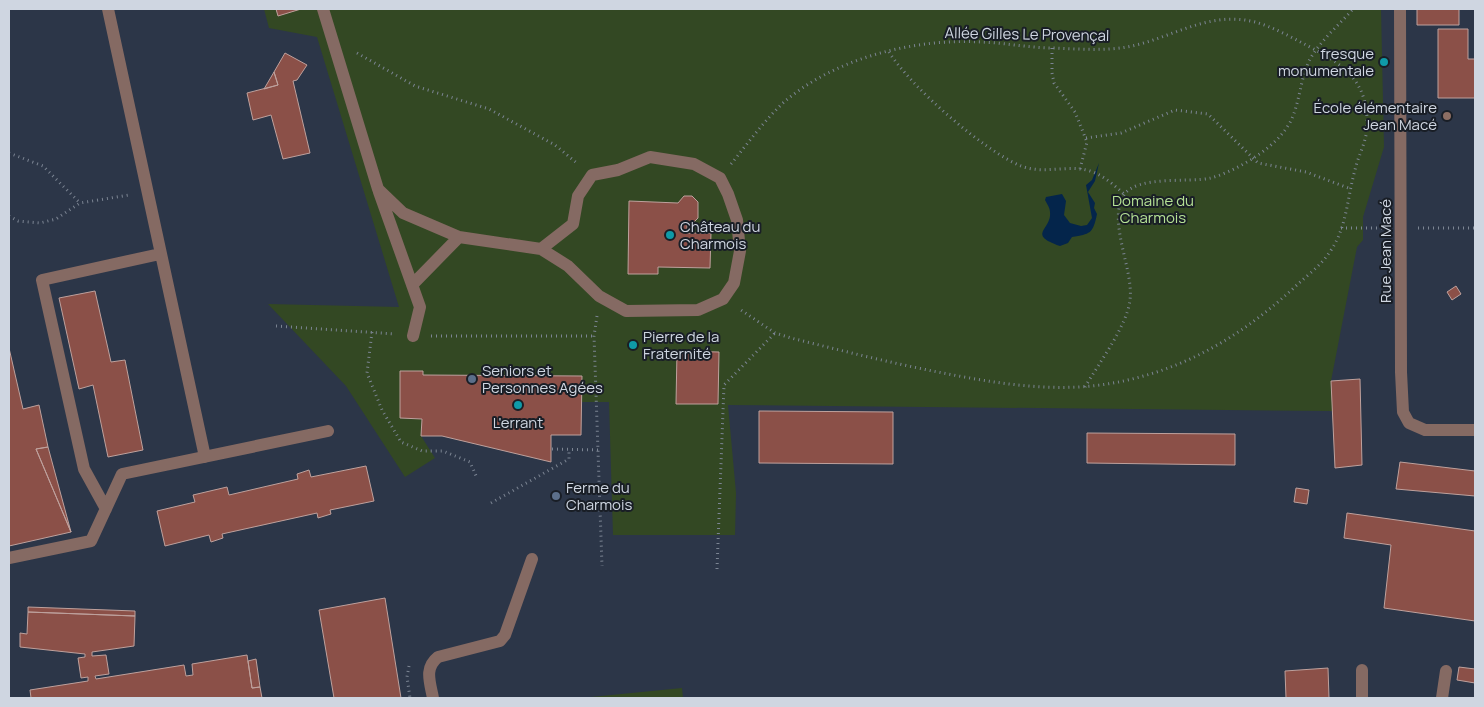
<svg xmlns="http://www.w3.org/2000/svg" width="1484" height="707" font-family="Manrope,sans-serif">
<rect width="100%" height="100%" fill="#2c3648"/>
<path fill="#334823" d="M 264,9 L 1381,9 L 1384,147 L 1363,217 L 1363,240 L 1357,247 L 1331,381 L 1333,411 L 728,405 L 736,493 L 735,535 L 613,535 L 609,402 L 582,402 L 582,376 L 423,375 L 423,371 L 400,371 L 400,418 L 422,419 L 421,436 L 435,458 L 405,477 L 346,386 L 268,304 L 399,307 L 317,37 L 269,28 Z
M 682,688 L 683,698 L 581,698 Z"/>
<path fill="#04254b" d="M 1099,163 L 1095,181 L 1088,192 L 1095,203 L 1094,208 L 1097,214 C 1093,234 1090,234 1072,237 L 1068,243 L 1060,246 C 1026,234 1052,230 1050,212 C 1050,208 1047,204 1045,200 L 1046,197 L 1062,194 L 1066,201 L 1064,215 L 1070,223 L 1081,226 L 1087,225 L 1092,218 L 1086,185 L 1092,180 Z"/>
<path fill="#8b5048" stroke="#bea19d" d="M 276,9 L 301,9 L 278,16 Z
M 1417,9 L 1459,9 L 1459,25 L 1417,25 Z
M 1438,29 L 1468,29 L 1468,59 L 1475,59 L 1475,98 L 1438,98 Z
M 285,53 L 307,65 L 297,80 L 293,81 L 310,153 L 283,159 L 271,115 L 253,120 L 247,93 L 278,85 L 274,72 Z
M 274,72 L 278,85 L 264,89 Z
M 684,196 L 692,196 L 698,202 L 698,218 L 692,224 L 687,223 L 687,233 L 711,233 L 710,268 L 658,267 L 658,274 L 628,274 L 629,201 L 678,203 Z
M 1456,286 L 1461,294 L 1452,300 L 1447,292 Z
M 95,291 L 111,362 L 125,360 L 143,450 L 108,457 L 93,385 L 79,389 L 59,298 Z
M 9,348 L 23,409 L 39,405 L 48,447 L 36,449 L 71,532 L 9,546 Z
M 677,351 L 719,352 L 718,404 L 676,404 Z
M 400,371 L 423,371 L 423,375 L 582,376 L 581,435 L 551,435 L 551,462 L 442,436 L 421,436 L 422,419 L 400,418 Z
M 1360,379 L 1362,465 L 1335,468 L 1331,381 Z
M 759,411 L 893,412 L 893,464 L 759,463 Z
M 1087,433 L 1235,434 L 1235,465 L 1087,463 Z
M 48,447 L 71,532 L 36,449 Z
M 1400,462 L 1475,471 L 1475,496 L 1396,489 Z
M 366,466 L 374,501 L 330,510 L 331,514 L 318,518 L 317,513 L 222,534 L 223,538 L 211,542 L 209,535 L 165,546 L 157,511 L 195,502 L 193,495 L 227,487 L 229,495 L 298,479 L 297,474 L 309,470 L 311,477 Z
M 1296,488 L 1309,490 L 1307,504 L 1294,502 Z
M 1347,513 L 1475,531 L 1475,621 L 1384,608 L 1391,545 L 1344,538 Z
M 385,598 L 401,698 L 334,698 L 319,610 Z
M 28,607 L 135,611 L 135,616 L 28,612 Z
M 28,612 L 135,616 L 134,646 L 92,652 L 92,656 L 106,655 L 109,674 L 95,676 L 96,679 L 184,665 L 186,676 L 193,675 L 192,664 L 247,655 L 252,688 L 260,687 L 262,698 L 31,698 L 30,690 L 88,681 L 88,677 L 81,678 L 78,658 L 85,657 L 85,654 L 20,647 L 20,633 L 27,634 Z
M 256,659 L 260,687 L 252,688 L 248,661 Z
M 1459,667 L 1475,669 L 1475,683 L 1457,680 Z
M 1328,668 L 1329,698 L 1286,698 L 1285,671 Z"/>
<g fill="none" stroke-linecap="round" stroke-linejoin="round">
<path stroke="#7c8593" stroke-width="3" stroke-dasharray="1 4" stroke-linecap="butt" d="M 1052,48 L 1052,73 L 1054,83 L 1075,112 L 1087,142 L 1080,169
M 889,52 C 910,86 984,151 1021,166 C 1045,175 1067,164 1090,171 C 1103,175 1114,185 1124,194
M 357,53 L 415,86 L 489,109 L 555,145 L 578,164
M 1086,138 L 1121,133 L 1175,110 L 1208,114 L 1258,163 L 1306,172 L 1351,189
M 9,153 L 43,166 L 80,203
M 731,164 C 748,143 764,121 783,103 C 834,58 915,38 982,42 C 1006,43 1030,48 1054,48 C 1078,49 1104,51 1127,47 C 1171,39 1208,10 1255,22 C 1273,27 1291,37 1308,46 C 1345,65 1369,82 1367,128 C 1366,143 1358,156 1355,170 C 1347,198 1347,229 1329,253 C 1321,265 1308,275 1298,284 C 1250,329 1199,362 1136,378 C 1072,395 1011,386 948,374 C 895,364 843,351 791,338 L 775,333 L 738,308
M 9,216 L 18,221 L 40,223 L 56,219 L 80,203 L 129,195
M 1341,228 L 1382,228
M 1418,228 L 1475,228
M 597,316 L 594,336 L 602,566
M 276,326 L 395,334
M 372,332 L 367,373 L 382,410 L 401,442 L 422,451 L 443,451 L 470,462 L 477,478
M 431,336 L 594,336
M 1085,387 C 1099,363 1127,326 1130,300 C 1134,270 1107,221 1124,195 C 1137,175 1189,183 1211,178 C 1225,174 1239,167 1252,159 C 1268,149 1286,134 1293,116 C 1300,98 1301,78 1309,61 C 1319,42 1339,25 1353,9
M 552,449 L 599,450
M 491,503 L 569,459 L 569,449
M 717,569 L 724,385 L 775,333
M 409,666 L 407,677 L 410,698"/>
<path stroke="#856a63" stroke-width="12" d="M 108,9 L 205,457
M 323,9 L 378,189 L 403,213 L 459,237 L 541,249 L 568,266 L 599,296 L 626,311 L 698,310 L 723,299 L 734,283 L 740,251 L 737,220 L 728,194 L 720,178 L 694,164 L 650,157 L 618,170 L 592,175 L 578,196 L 573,224 L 541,249
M 1400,9 L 1401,372 L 1403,412 L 1409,423 L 1425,430 L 1475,430
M 379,192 L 420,307 L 413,336
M 412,285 L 459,237
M 106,509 L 84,469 L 42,280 L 160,254
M 9,558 L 91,541 L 122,474 L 328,431
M 433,698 C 430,682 424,668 438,657 L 500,641 L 505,635 L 532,559
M 1362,698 L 1362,670
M 1442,698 L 1446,671"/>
</g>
<g fill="#0f9aa8" stroke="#191e26" stroke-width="2">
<circle cx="1384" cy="62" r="5"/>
<circle cx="670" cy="235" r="5"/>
<circle cx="633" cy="345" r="5"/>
<circle cx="518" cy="405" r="5"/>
</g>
<circle fill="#8d6e63" stroke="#191e26" stroke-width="2" cx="1447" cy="116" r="5"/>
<g fill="#5c6f8a" stroke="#191e26" stroke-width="2">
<circle cx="472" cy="379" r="5"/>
<circle cx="556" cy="496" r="5"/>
</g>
<g text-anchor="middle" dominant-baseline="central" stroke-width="4" stroke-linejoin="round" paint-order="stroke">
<g font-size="15" fill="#cfd6e1" stroke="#191e26">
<text transform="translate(1027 34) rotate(1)">Allée Gilles Le Provençal</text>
<text transform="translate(1385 251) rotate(-90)">Rue Jean Macé</text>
</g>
<g font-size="15" fill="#cfd6e1" stroke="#191e26" text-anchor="start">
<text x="1374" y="53" text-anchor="end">fresque<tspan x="1374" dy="17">monumentale</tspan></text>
<text x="1437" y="107" text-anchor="end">École élémentaire<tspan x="1437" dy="17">Jean Macé</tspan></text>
<text x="680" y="226">Château du<tspan x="680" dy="17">Charmois</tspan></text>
<text x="643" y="336">Pierre de la<tspan x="643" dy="17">Fraternité</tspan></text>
<text x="482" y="370">Seniors et<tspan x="482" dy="17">Personnes Agées</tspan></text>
<text x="518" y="422" text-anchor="middle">L'errant</text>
<text x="566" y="487">Ferme du<tspan x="566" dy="17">Charmois</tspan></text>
</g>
<g font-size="15" fill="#b5e195" stroke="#191e26">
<text x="1153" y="200">Domaine du<tspan x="1153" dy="17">Charmois</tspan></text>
</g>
</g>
<rect width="1484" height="707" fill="none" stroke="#cfd6e1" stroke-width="20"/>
</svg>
